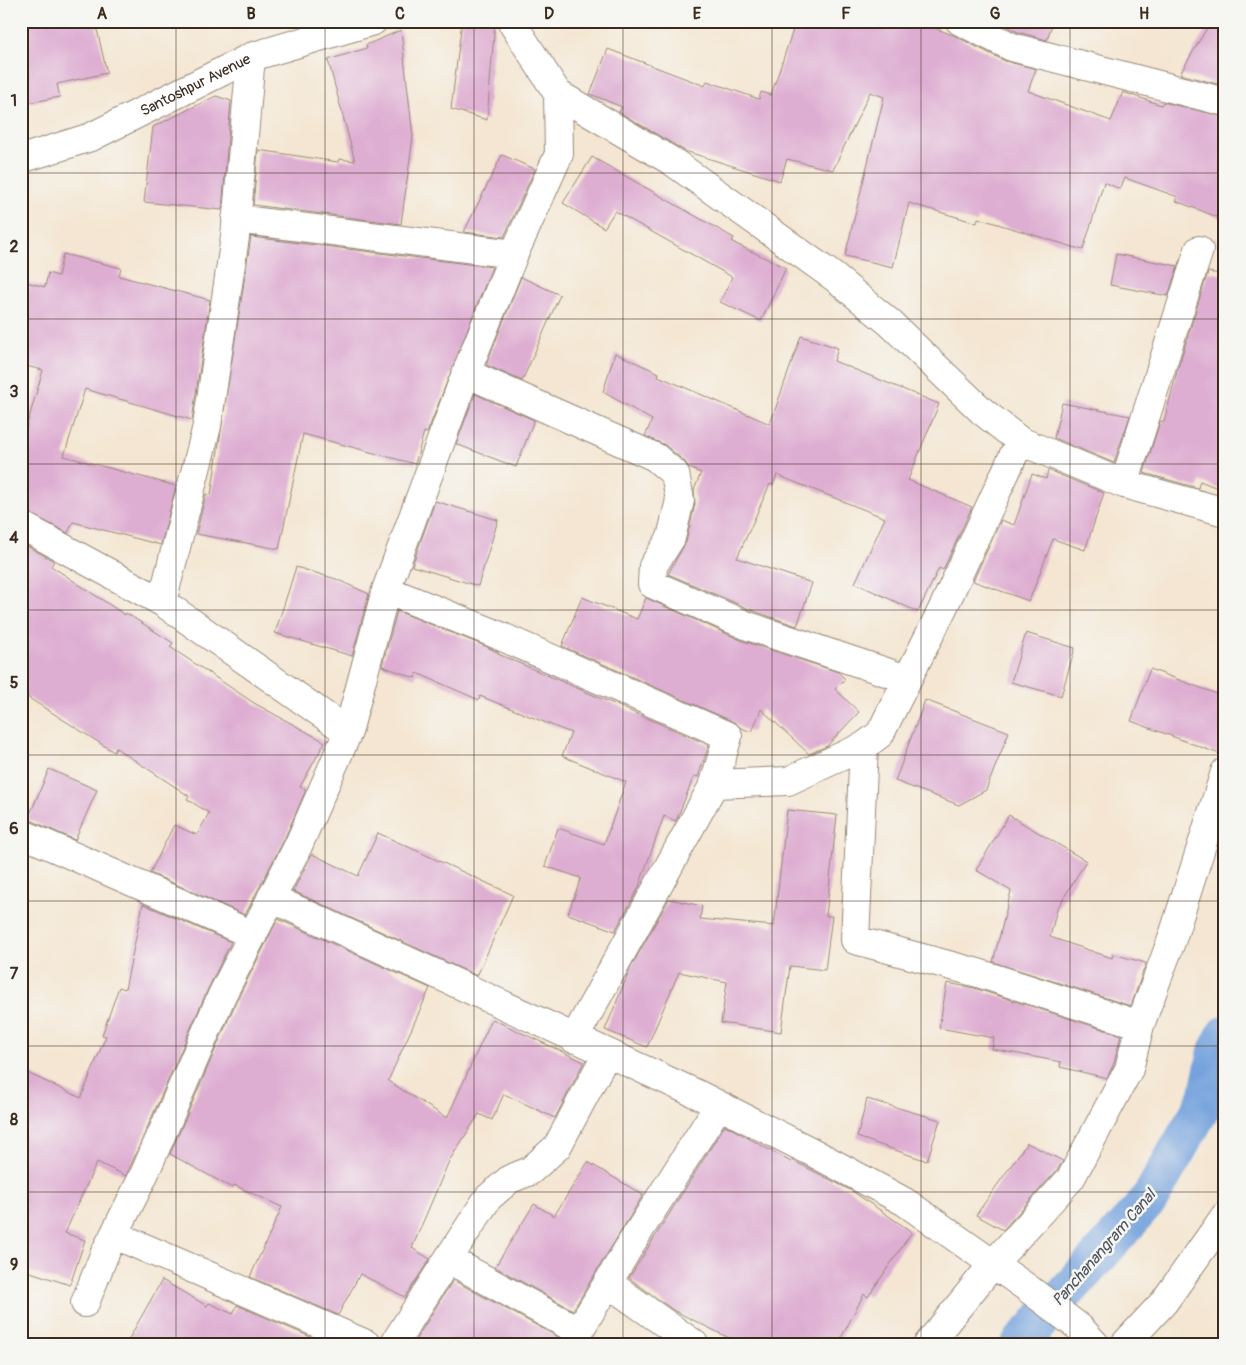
<svg xmlns="http://www.w3.org/2000/svg" width="1246" height="1365" font-family="Pangolin,sans-serif">
<rect width="100%" height="100%" fill="#f6f6f2"/>
<filter id="ink" filterUnits="userSpaceOnUse"><feTurbulence type="fractalNoise" baseFrequency=".02" numOctaves="2"/><feDisplacementMap in="SourceGraphic" scale="10" xChannelSelector="R" yChannelSelector="G"/><feConvolveMatrix kernelMatrix="1 2 1 2 8 2 1 2 1" color-interpolation-filters="sRGB"/></filter>
<filter id="wash" filterUnits="userSpaceOnUse"><feTurbulence type="fractalNoise" baseFrequency=".0096" numOctaves="4" result="noise"/><feDisplacementMap in="SourceGraphic" scale="20" xChannelSelector="R" yChannelSelector="G"/><feGaussianBlur stdDeviation="1.12" result="paint"/><feColorMatrix in="noise" values="0 0 0 0 0 0 0 0 0 0 0 0 0 0 0 0 0 1.4 0 .05"/><feComposite in="paint" operator="in"/></filter>
<g filter="url(#wash)">
<rect width="100%" height="100%" fill="#f4e6d2"/>
<g fill="none" stroke-linecap="round" stroke-linejoin="round">
<path stroke="#74a2dd" stroke-width="38" d="M 1020,1344 L 1149,1200 L 1207,1098 L 1217,1051 L 1225,1035"/>
</g>
<g id="blocks">
<path fill="#deaed2" d="M 37,21 L 95,21 L 107,73 L 57,84 L 60,97 L 21,104 L 21,24 Z
M 462,21 L 495,21 L 487,120 L 451,109 Z
M 796,21 L 916,21 L 955,36 L 1005,61 L 1036,69 L 1028,91 L 1111,121 L 1123,92 L 1161,105 L 1163,102 L 1225,117 L 1225,220 L 1176,201 L 1178,197 L 1125,178 L 1120,189 L 1104,182 L 1083,250 L 978,218 L 977,223 L 909,203 L 893,267 L 845,256 L 884,97 L 870,92 L 833,170 L 787,159 L 780,181 L 685,151 L 619,112 L 622,107 L 590,94 L 608,49 L 705,86 L 707,81 L 759,99 L 761,92 L 771,95 Z
M 997,21 L 1053,21 L 1047,40 L 1018,32 Z
M 1211,21 L 1225,21 L 1225,86 L 1180,74 Z
M 401,30 L 413,137 L 401,224 L 253,205 L 258,150 L 338,162 L 339,159 L 355,161 L 328,60 L 367,48 L 366,45 Z
M 216,96 L 231,101 L 222,210 L 144,202 L 153,127 Z
M 502,155 L 535,169 L 504,237 L 464,232 Z
M 592,157 L 734,238 L 732,242 L 786,268 L 761,321 L 720,302 L 732,277 L 615,211 L 604,228 L 563,203 Z
M 251,237 L 492,267 L 427,433 L 424,432 L 415,464 L 303,434 L 279,549 L 196,534 L 206,494 L 211,495 Z
M 63,254 L 121,268 L 119,276 L 210,300 L 192,420 L 85,389 L 64,456 L 176,486 L 161,545 L 73,522 L 68,533 L 21,509 L 21,445 L 43,370 L 21,365 L 21,302 L 26,282 L 45,287 L 48,273 L 58,276 Z
M 1116,254 L 1178,266 L 1168,296 L 1110,285 Z
M 1208,272 L 1225,275 L 1225,491 L 1200,481 L 1198,488 L 1144,473 L 1160,421 L 1164,422 L 1177,371 Z
M 521,277 L 560,295 L 522,381 L 486,365 Z
M 801,336 L 838,348 L 834,361 L 939,404 L 908,480 L 972,507 L 943,570 L 939,568 L 918,612 L 855,583 L 885,518 L 777,475 L 773,485 L 770,484 L 737,558 L 812,583 L 797,626 L 754,611 L 668,574 L 686,542 L 695,504 L 694,490 L 701,473 L 689,468 L 685,462 L 665,445 L 645,436 L 652,420 L 603,392 L 615,353 L 659,373 L 658,376 L 770,424 Z
M 475,394 L 534,420 L 516,467 L 456,444 Z
M 1062,403 L 1130,416 L 1114,463 L 1054,438 Z
M 1048,470 L 1104,493 L 1085,550 L 1053,539 L 1029,601 L 973,581 L 1001,520 L 1014,525 L 1032,474 L 1046,479 Z
M 435,501 L 498,520 L 478,586 L 412,566 Z
M 21,543 L 54,561 L 51,566 L 125,615 L 126,613 L 173,643 L 170,647 L 254,703 L 325,742 L 300,787 L 306,790 L 284,840 L 245,915 L 150,873 L 174,825 L 197,835 L 209,813 L 187,799 L 189,796 L 116,748 L 114,752 L 21,693 Z
M 296,567 L 336,579 L 369,594 L 352,656 L 275,633 Z
M 582,597 L 637,619 L 646,598 L 743,641 L 838,672 L 845,679 L 835,689 L 859,712 L 827,746 L 809,754 L 761,709 L 752,732 L 741,728 L 734,722 L 562,646 Z
M 397,611 L 485,646 L 499,653 L 498,654 L 709,745 L 698,777 L 694,776 L 676,821 L 664,816 L 638,889 L 615,931 L 568,914 L 581,878 L 545,866 L 558,828 L 604,844 L 626,782 L 562,756 L 571,733 L 480,696 L 479,700 L 417,673 L 415,678 L 382,666 Z
M 1026,633 L 1075,648 L 1061,696 L 1011,682 Z
M 1150,669 L 1225,697 L 1225,756 L 1131,721 Z
M 925,700 L 1009,732 L 986,790 L 959,805 L 895,781 Z
M 49,769 L 97,790 L 75,840 L 28,819 Z
M 787,810 L 837,815 L 826,916 L 832,916 L 825,970 L 790,966 L 781,1032 L 721,1023 L 727,982 L 679,972 L 647,1047 L 605,1030 L 631,967 L 669,899 L 702,906 L 700,919 L 774,926 Z
M 1009,815 L 1086,861 L 1057,909 L 1050,937 L 1112,958 L 1113,954 L 1146,963 L 1131,1006 L 993,962 L 1011,891 L 976,870 Z
M 378,833 L 513,895 L 477,976 L 293,891 L 312,854 L 358,876 Z
M 143,904 L 231,942 L 208,989 L 126,1176 L 97,1162 L 65,1233 L 85,1240 L 70,1285 L 21,1269 L 21,1070 L 81,1098 L 106,1036 L 102,1035 L 119,987 L 125,989 Z
M 278,919 L 430,988 L 388,1081 L 447,1118 L 492,1019 L 584,1062 L 555,1118 L 504,1094 L 492,1120 L 479,1114 L 449,1161 L 412,1248 L 430,1259 L 405,1297 L 360,1274 L 338,1315 L 250,1277 L 282,1207 L 234,1185 L 232,1188 L 170,1154 L 236,1002 Z
M 947,983 L 974,988 L 1121,1035 L 1114,1063 L 1107,1078 L 1060,1067 L 1061,1062 L 992,1049 L 994,1038 L 939,1028 Z
M 867,1099 L 940,1120 L 927,1161 L 857,1137 Z
M 725,1125 L 791,1162 L 792,1160 L 852,1191 L 912,1232 L 868,1297 L 864,1294 L 838,1344 L 741,1344 L 673,1310 L 629,1278 Z
M 1027,1143 L 1063,1161 L 1058,1169 L 1003,1230 L 976,1215 Z
M 588,1162 L 643,1195 L 573,1310 L 495,1267 L 534,1204 L 554,1216 Z
M 162,1280 L 207,1306 L 209,1303 L 233,1314 L 237,1305 L 324,1343 L 126,1344 Z
M 453,1280 L 560,1338 L 559,1344 L 413,1344 Z"/>
</g>
</g>
<g filter="url(#ink)">
<use href="#blocks" fill-opacity="0" stroke="#988878" stroke-width="1"/>
<g fill="none" stroke-linecap="round" stroke-linejoin="round">
<g stroke="#988878" stroke-width="30">
<path id="minor" d="M 960,21 L 1012,47 L 1225,102
M 558,94 L 673,162 L 834,277 L 890,323 L 982,411 L 1020,441 L 943,608 L 880,734 L 864,746 L 788,781 L 714,784
M 236,219 L 514,254
M 466,373 L 655,457 L 675,474 L 680,500 L 671,538 L 653,566 L 652,584 L 748,626 L 907,679
M 1020,441 L 1124,484 L 1225,512
M 1124,484 L 1199,250
M 21,525 L 162,602 L 207,426 L 235,237 L 251,57
M 386,590 L 491,632 L 728,736 L 714,784 L 574,1039
M 162,602 L 348,732
M 864,746 L 855,940 L 978,973 L 1140,1025
M 21,833 L 253,935
M 271,898 L 699,1095 L 812,1152 L 905,1202 L 1026,1287 L 1080,1328 L 1095,1344
M 115,1235 L 366,1344
M 448,1259 L 488,1198 L 510,1179 L 530,1171 L 557,1147 L 607,1053
M 608,1283 L 694,1344
M 85,1303 L 104,1255 L 143,1177 L 222,995 L 298,846 L 348,732 L 386,590 L 466,373 L 514,254 L 559,154 L 558,94 L 511,21
M 579,1331 L 632,1242 L 719,1105
M 394,1344 L 448,1259 L 579,1331 L 574,1344
M 928,1344 L 993,1264 L 1071,1178 L 1129,1069 L 1140,1025 L 1172,939 L 1225,772
M 1125,1344 L 1164,1302 L 1225,1216"/>
</g>
<g stroke="#988878" stroke-width="30">
<g id="major">
<path id="s1" d="M 21,159 L 91,137 L 251,57 L 373,21"/>
</g>
</g>
<use href="#minor" stroke="#fff" stroke-width="28"/>
<use href="#major" stroke="#fff" stroke-width="28"/>
</g>
</g>
<path fill="none" stroke="#3b2a1e" stroke-width="1" stroke-opacity="0.55" d="M 176,21 L 176,1344M 325,21 L 325,1344M 474,21 L 474,1344M 623,21 L 623,1344M 772,21 L 772,1344M 921,21 L 921,1344M 1070,21 L 1070,1344M 21,173 L 1225,173M 21,319 L 1225,319M 21,464 L 1225,464M 21,610 L 1225,610M 21,755 L 1225,755M 21,901 L 1225,901M 21,1046 L 1225,1046M 21,1192 L 1225,1192"/>
<g text-anchor="middle" dominant-baseline="central" stroke-width="5" stroke-linejoin="round" paint-order="stroke">
<g font-size="15" fill="#3b2a1e" stroke="#f6f6f2">
<text stroke="none"><textPath href="#s1" startOffset="190">Santoshpur Avenue</textPath></text>
</g>
<g font-size="16" font-style="italic" fill="#4f5461" stroke="#f6f6f2">
<text transform="translate(1104 1248) rotate(-49)">Panchanangram Canal</text>
</g>
</g>
<rect width="1246" height="1365" fill="none" stroke="#f6f6f2" stroke-width="55"/>
<rect x="28" y="28" width="1190" height="1310" fill="none" stroke="#3b2a1e" stroke-width="2"/>
<g font-size="16" text-anchor="middle" font-weight="bold" fill="#3b2a1e">
<text x="102" y="19">A</text>
<text x="251" y="19">B</text>
<text x="400" y="19">C</text>
<text x="549" y="19">D</text>
<text x="697" y="19">E</text>
<text x="846" y="19">F</text>
<text x="995" y="19">G</text>
<text x="1144" y="19">H</text>
<text x="14" y="106">1</text>
<text x="14" y="252">2</text>
<text x="14" y="397">3</text>
<text x="14" y="543">4</text>
<text x="14" y="688">5</text>
<text x="14" y="834">6</text>
<text x="14" y="979">7</text>
<text x="14" y="1125">8</text>
<text x="14" y="1270">9</text>
</g>
</svg>
